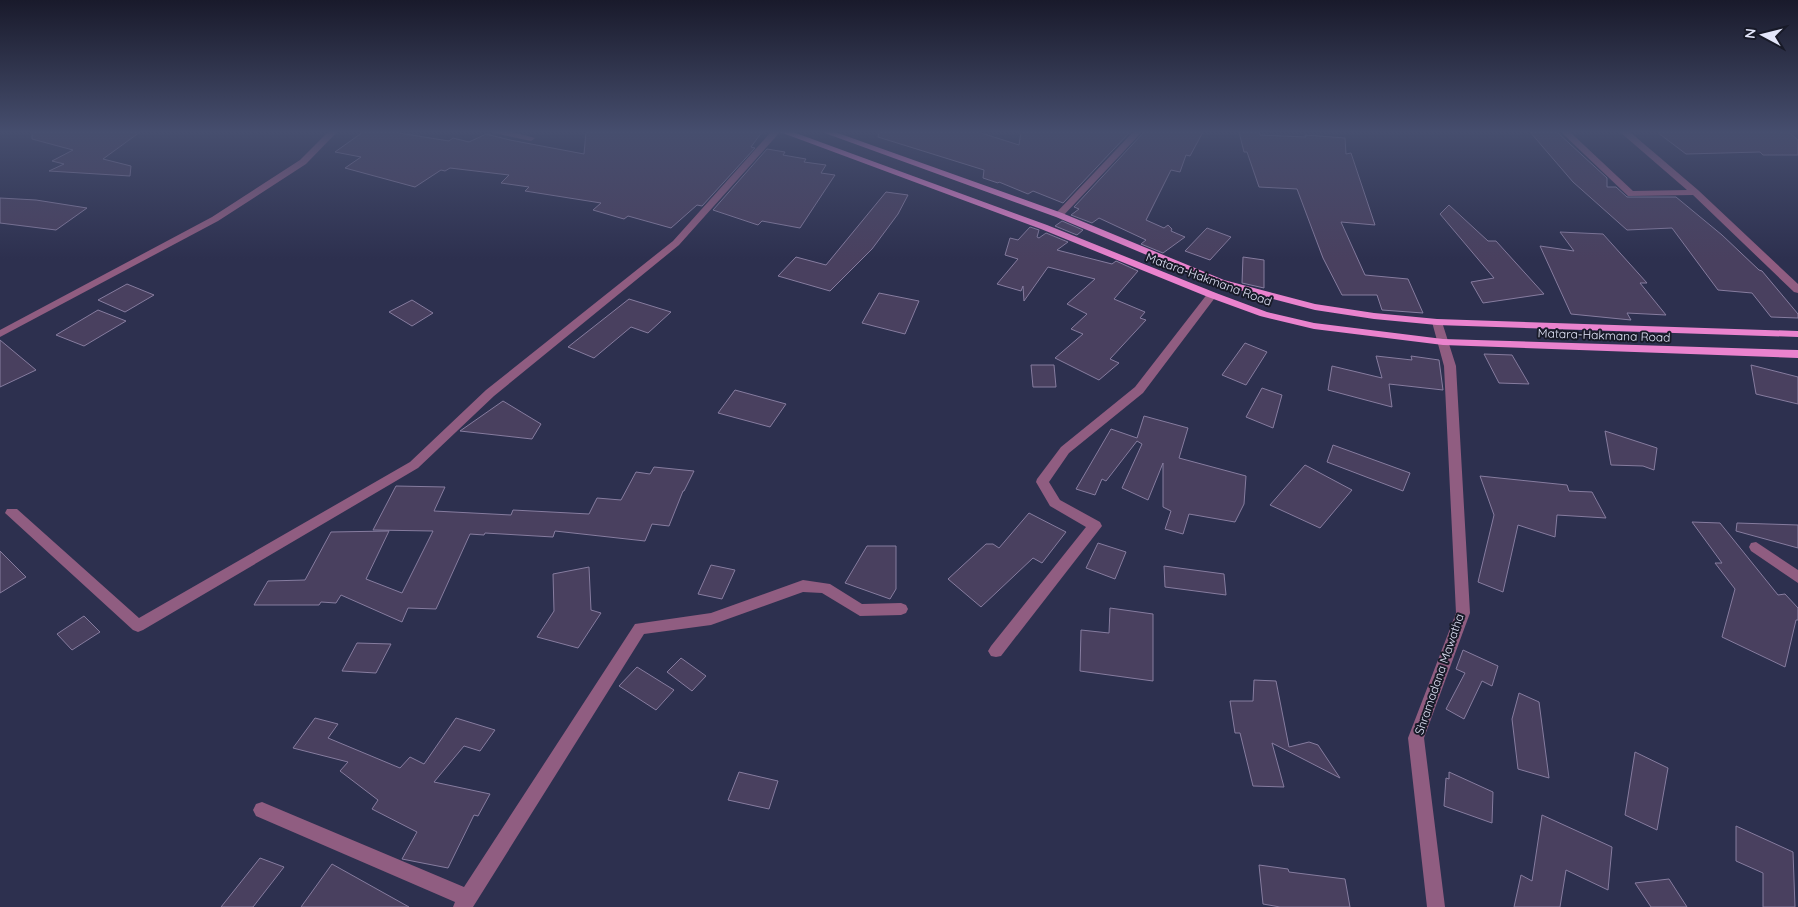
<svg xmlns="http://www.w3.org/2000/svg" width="1798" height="907" font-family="Quicksand,sans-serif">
<rect width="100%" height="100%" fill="#2d304f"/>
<path fill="#49405f" stroke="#867c9f" d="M 32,132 L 140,132 L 103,159 L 131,166 L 130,176 L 49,171 L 64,164 L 52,161 L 73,150 L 32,139 Z
M 363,132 L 393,132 L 449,141 L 453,138 L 469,142 L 486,134 L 510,140 L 584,154 L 586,132 L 762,132 L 751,147 L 755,148 L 702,206 L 697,205 L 671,228 L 628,216 L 624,219 L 593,210 L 601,203 L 525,191 L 529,187 L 501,183 L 509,175 L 450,168 L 445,171 L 441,170 L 415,187 L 345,168 L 361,157 L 335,152 Z
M 879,132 L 978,132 L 1019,145 L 1021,132 L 1130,132 L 1063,203 L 1033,191 L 1028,194 L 999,182 L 998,183 L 983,178 L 984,170 L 878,137 Z
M 1144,132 L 1203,132 L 1190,156 L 1186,155 L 1180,172 L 1171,170 L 1146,220 L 1164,228 L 1168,225 L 1172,229 L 1171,231 L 1185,237 L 1163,253 L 1141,244 L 1146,240 L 1099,218 L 1092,223 L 1071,215 L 1079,209 L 1074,207 Z
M 1239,132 L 1259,132 L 1260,135 L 1306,137 L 1305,135 L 1345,138 L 1346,154 L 1351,153 L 1375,225 L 1341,222 L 1365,275 L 1408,279 L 1423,313 L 1382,310 L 1377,295 L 1342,295 L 1323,258 L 1297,189 L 1259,187 L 1247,152 L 1244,152 Z
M 1530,132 L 1557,132 L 1607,178 L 1607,187 L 1616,187 L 1627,197 L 1676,197 L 1722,235 L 1759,270 L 1762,271 L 1798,314 L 1798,318 L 1771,317 L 1752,293 L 1718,290 L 1672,228 L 1627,230 L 1573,182 Z
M 1657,132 L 1790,133 L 1798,140 L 1798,155 L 1763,155 L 1760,152 L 1686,154 Z
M 767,149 L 785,152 L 783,155 L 806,159 L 804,162 L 826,165 L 821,173 L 835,175 L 800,228 L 762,221 L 758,225 L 713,210 Z
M 886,192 L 908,195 L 898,214 L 872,249 L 830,291 L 778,276 L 796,257 L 826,265 Z
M 0,198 L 36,200 L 87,208 L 56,230 L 0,223 Z
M 1449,205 L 1488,241 L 1496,241 L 1544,294 L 1483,303 L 1471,282 L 1494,278 L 1440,214 Z
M 1062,221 L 1083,230 L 1077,235 L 1055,226 Z
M 1030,227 L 1039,230 L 1037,237 L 1039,238 L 1046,233 L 1068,242 L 1057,250 L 1112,264 L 1116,261 L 1138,271 L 1114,299 L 1145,312 L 1140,318 L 1146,320 L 1110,359 L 1119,363 L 1099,380 L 1055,358 L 1083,334 L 1071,329 L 1087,314 L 1067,304 L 1095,279 L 1048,267 L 1024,301 L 1023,286 L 1021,291 L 997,284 L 1018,259 L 1005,255 L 1010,238 L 1018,240 Z
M 1207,228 L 1231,237 L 1210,260 L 1185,251 Z
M 1560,232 L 1603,234 L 1647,283 L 1640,283 L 1666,315 L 1627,313 L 1631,320 L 1571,314 L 1540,246 L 1574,251 Z
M 1243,257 L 1264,260 L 1264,288 L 1242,283 Z
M 127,284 L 154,295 L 125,312 L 98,300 Z
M 879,293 L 919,301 L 905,334 L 862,323 Z
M 629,299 L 671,312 L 648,333 L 631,327 L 594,358 L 568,347 Z
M 412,300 L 433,313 L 412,326 L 389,312 Z
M 98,310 L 126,321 L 84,346 L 56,335 Z
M 0,340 L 36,370 L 0,387 Z
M 1245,343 L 1267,352 L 1246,385 L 1222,375 Z
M 1484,354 L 1512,355 L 1529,384 L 1499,383 Z
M 1376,356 L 1412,360 L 1411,356 L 1439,360 L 1443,390 L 1389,384 L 1392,407 L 1328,390 L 1332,366 L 1382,378 Z
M 1031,365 L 1054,365 L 1056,387 L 1033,387 Z
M 1751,365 L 1798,377 L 1798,404 L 1756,394 Z
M 1262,388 L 1282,395 L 1273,428 L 1246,417 Z
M 735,390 L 786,404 L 770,427 L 718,413 Z
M 503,401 L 541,424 L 532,439 L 460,431 Z
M 1144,416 L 1188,428 L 1179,458 L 1246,476 L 1244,504 L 1235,522 L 1189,514 L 1183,534 L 1165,529 L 1171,511 L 1163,507 L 1163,463 L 1148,500 L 1122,488 L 1142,444 L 1137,441 L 1106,481 L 1102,479 L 1095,495 L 1076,489 L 1111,429 L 1137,438 Z
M 1605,431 L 1657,448 L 1654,470 L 1643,466 L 1611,465 Z
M 1333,445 L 1410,473 L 1403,491 L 1327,462 Z
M 1305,465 L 1352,490 L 1320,528 L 1270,505 Z
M 654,467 L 694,471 L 684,491 L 683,491 L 669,526 L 652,524 L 645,541 L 555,531 L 553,537 L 485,533 L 484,535 L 470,534 L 436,609 L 408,608 L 402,622 L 341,595 L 336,603 L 321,602 L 319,605 L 254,605 L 268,581 L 305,580 L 331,532 L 389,531 L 366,579 L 402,593 L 433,531 L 373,530 L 396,486 L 445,487 L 434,511 L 511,515 L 513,510 L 589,514 L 597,498 L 621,500 L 636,472 L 650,474 Z
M 1480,476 L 1567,485 L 1569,491 L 1592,492 L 1606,518 L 1557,515 L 1555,537 L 1518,525 L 1503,592 L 1478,582 L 1494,515 Z
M 1029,513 L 1066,532 L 1042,563 L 1033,558 L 981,607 L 948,579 L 986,544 L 993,544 L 999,548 Z
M 1692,522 L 1720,523 L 1778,595 L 1785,594 L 1798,608 L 1798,620 L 1796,620 L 1785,667 L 1722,637 L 1735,589 L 1715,563 L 1722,563 Z
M 1737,523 L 1798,525 L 1798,548 L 1736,531 Z
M 1098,543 L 1126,552 L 1115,579 L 1086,568 Z
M 867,546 L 896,546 L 896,589 L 890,599 L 845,583 Z
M 0,551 L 26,577 L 0,593 Z
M 711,565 L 735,570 L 722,599 L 698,594 Z
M 1164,566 L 1224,574 L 1226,595 L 1165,587 Z
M 589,567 L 591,610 L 601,613 L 578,648 L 537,637 L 554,611 L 553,574 Z
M 1110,608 L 1153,614 L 1153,681 L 1080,671 L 1081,630 L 1109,633 Z
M 84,616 L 100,632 L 72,650 L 57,634 Z
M 357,643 L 391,644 L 376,673 L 342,671 Z
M 1463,650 L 1498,666 L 1492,686 L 1482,681 L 1464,719 L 1446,709 L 1465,673 L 1456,669 Z
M 681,658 L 706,676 L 692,691 L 667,672 Z
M 637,667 L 674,690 L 656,710 L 619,686 Z
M 1254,680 L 1276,681 L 1289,747 L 1309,742 L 1318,745 L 1340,778 L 1272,743 L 1284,787 L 1253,786 L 1240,733 L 1235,733 L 1230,701 L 1253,701 Z
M 1519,693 L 1539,702 L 1549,778 L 1518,769 L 1512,719 Z
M 315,718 L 338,724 L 328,738 L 400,768 L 410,757 L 424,764 L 456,718 L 495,730 L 480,751 L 464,746 L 434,782 L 490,794 L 478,816 L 474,815 L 448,868 L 402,859 L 417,832 L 372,809 L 378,800 L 340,771 L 348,762 L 293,748 Z
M 1635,752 L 1668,768 L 1657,830 L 1625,815 Z
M 739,772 L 778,781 L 769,809 L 728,800 Z
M 1449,772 L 1493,792 L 1492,823 L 1444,806 L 1446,778 L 1449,779 Z
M 1542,815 L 1612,847 L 1608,890 L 1566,870 L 1560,907 L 1514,907 L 1521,875 L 1532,881 Z
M 1736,826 L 1793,852 L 1795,907 L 1763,907 L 1763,873 L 1736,861 Z
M 260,858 L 284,867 L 253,907 L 221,907 Z
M 332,864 L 409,907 L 301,907 Z
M 1259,865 L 1288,869 L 1289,872 L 1345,879 L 1350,907 L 1280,907 L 1263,904 Z
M 1669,879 L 1687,907 L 1651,907 L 1635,883 Z"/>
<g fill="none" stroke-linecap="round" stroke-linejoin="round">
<path fill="#905d81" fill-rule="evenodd" d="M 328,132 L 337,132 L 306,164 L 218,221 L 0,337 L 0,330 L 212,217 L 300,160 Z
M 490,132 L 512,132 L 535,138 L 531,141 Z
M 771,132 L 780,132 L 679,245 L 494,396 L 418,468 L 143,630 L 138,632 L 133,630 L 5,513 L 7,509 L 17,509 L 139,618 L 410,462 L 486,390 L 673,241 Z
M 1133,132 L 1142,132 L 1062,217 L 1056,217 L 1056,213 Z
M 1561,132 L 1570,132 L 1633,191 L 1687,190 L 1620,132 L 1630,132 L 1698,190 L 1798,284 L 1798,293 L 1794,292 L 1693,195 L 1628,196 Z
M 1212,292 L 1217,295 L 1143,393 L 1069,453 L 1049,482 L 1060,500 L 1100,522 L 1102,526 L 1001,656 L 996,657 L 991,656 L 988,651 L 991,646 L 1086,527 L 1050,506 L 1036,482 L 1037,479 L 1061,447 L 1135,387 L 1208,293 Z
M 1437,319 L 1442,322 L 1456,366 L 1470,613 L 1424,738 L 1445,907 L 1427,907 L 1408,738 L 1456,613 L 1444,366 L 1432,322 Z
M 1756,542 L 1798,570 L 1798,583 L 1751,551 L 1749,547 L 1751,543 Z
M 803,580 L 830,584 L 862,604 L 901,603 L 906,605 L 908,609 L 906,613 L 901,615 L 860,616 L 822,593 L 803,592 L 711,625 L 644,634 L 473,907 L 453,907 L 455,902 L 256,816 L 253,810 L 256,804 L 262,802 L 464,887 L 635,624 L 711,613 Z"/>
<path fill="#ea83ce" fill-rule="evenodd" d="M 780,132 L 793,132 L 1047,225 L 1216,293 L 1267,312 L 1314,323 L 1443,339 L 1798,350 L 1798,358 L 1443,345 L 1314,329 L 1260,316 L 1208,297 L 1041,229 Z
M 822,132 L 835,132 L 1062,213 L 1224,280 L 1315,304 L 1374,313 L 1437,319 L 1798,331 L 1798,337 L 1437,325 L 1374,319 L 1315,310 L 1216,284 L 1056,217 Z"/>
</g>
<linearGradient id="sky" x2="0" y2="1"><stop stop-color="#191a2b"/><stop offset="0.51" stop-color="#464e6e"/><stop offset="1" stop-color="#464e6e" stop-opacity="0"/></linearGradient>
<rect width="1798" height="259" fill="url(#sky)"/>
<g text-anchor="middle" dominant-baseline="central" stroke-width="4" stroke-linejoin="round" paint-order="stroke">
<g font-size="12" fill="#e3e6fa" stroke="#181a28">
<text transform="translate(1209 279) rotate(20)">Matara-Hakmana Road</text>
<text transform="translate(1604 335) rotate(2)">Matara-Hakmana Road</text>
<text transform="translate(1439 674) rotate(-71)">Shramadana Mawatha</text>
</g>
</g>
<g transform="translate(1763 35) rotate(277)" stroke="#181a28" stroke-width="4" paint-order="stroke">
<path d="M0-4L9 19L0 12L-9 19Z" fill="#e3e6fa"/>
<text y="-8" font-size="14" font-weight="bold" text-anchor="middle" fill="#e3e6fa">N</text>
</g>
</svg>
